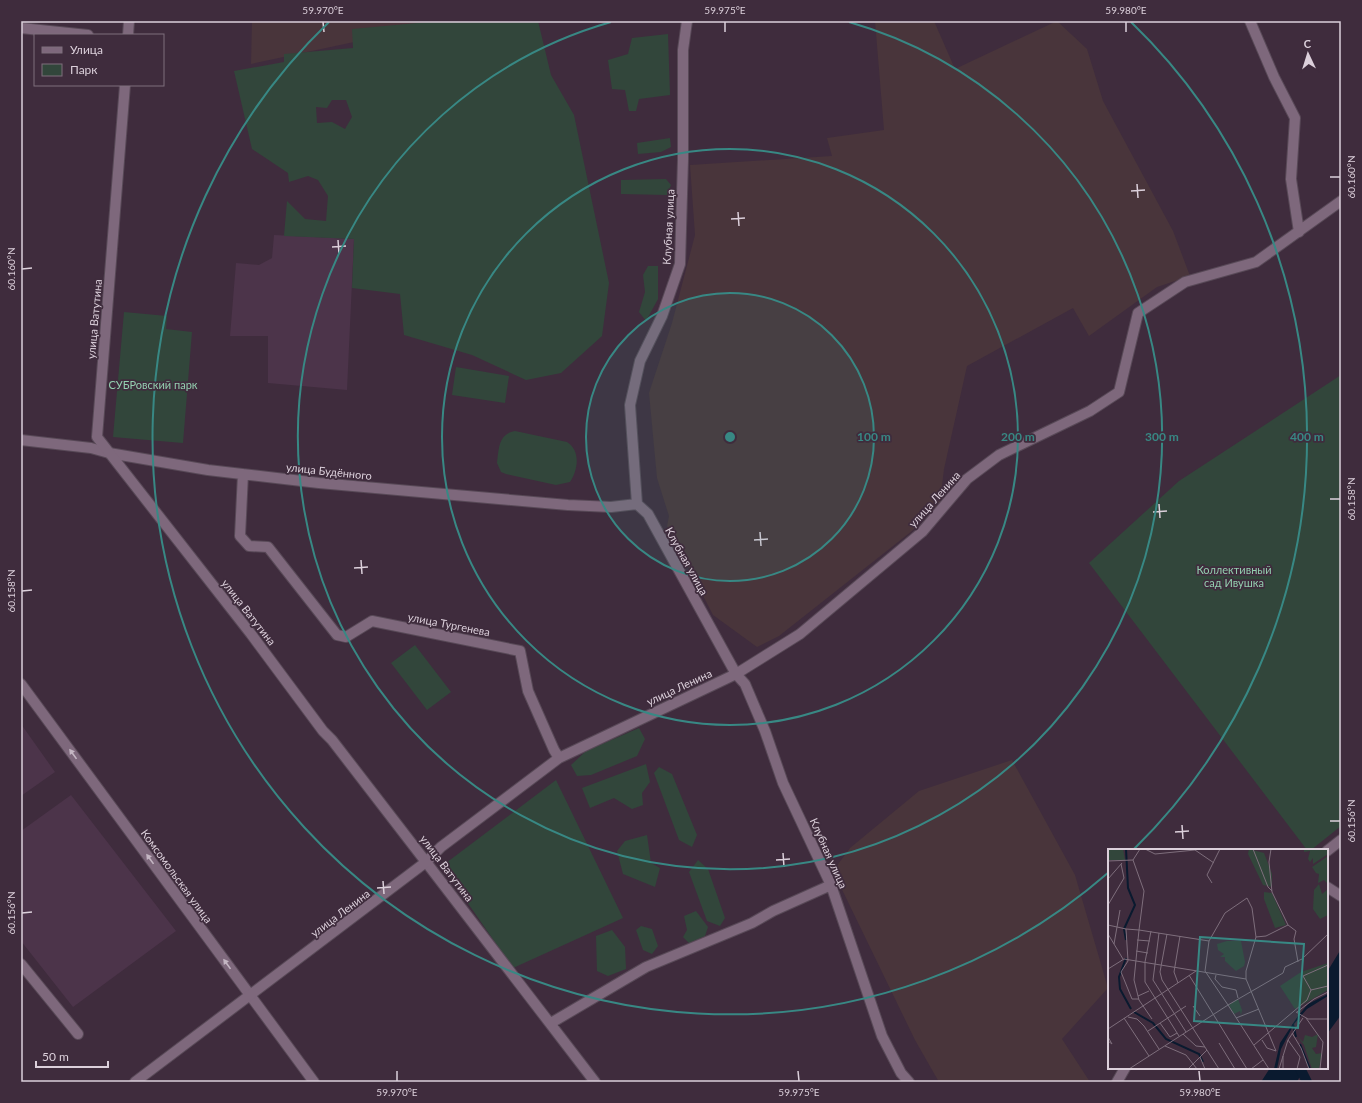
<svg xmlns="http://www.w3.org/2000/svg" width="1362" height="1103" font-family="Lato,sans-serif">
<rect width="100%" height="100%" fill="#3f2c3d"/>
<path fill="#49353b" d="M 252,21 L 453,21 L 251,64 Z
M 875,21 L 934,21 L 955,69 L 1057,21 L 1087,49 L 1103,101 L 1173,231 L 1190,276 L 1157,287 L 1089,336 L 1073,308 L 967,366 L 944,469 L 940,502 L 912,531 L 779,636 L 757,647 L 713,615 L 667,526 L 669,516 L 657,478 L 649,393 L 672,323 L 695,235 L 690,165 L 832,156 L 827,138 L 884,130 Z
M 1012,760 L 1075,875 L 1108,988 L 1062,1039 L 1090,1082 L 939,1082 L 915,1040 L 833,871 L 850,848 L 919,791 Z"/>
<path fill="#4c344a" d="M 274,235 L 354,239 L 347,390 L 268,383 L 268,336 L 230,336 L 236,263 L 259,265 L 272,258 Z
M 21,724 L 55,772 L 21,796 Z
M 71,795 L 176,931 L 73,1007 L 21,941 L 21,831 Z"/>
<path fill="#32463b" fill-rule="evenodd" d="M 439,21 L 538,21 L 551,75 L 574,115 L 609,283 L 602,336 L 561,373 L 526,380 L 472,355 L 404,335 L 400,294 L 352,288 L 354,239 L 284,236 L 287,201 L 305,219 L 326,221 L 328,196 L 318,180 L 308,176 L 289,182 L 288,173 L 252,149 L 234,71 L 284,62 L 284,54 L 353,48 L 352,29 ZM 332,100 L 346,100 L 352,117 L 345,129 L 332,122 L 317,123 L 316,107 L 327,108 Z
M 668,34 L 670,95 L 639,99 L 636,111 L 629,111 L 625,90 L 612,89 L 608,60 L 628,54 L 632,38 Z
M 670,138 L 671,147 L 661,152 L 638,154 L 637,143 Z
M 666,179 L 671,185 L 667,195 L 621,194 L 621,180 Z
M 648,266 L 658,266 L 658,299 L 646,321 L 639,312 L 645,292 L 643,275 Z
M 124,312 L 167,316 L 166,329 L 192,332 L 183,443 L 113,437 Z
M 456,367 L 509,376 L 505,403 L 452,395 Z
M 1341,375 L 1341,826 L 1311,850 L 1307,850 L 1089,563 L 1179,481 Z
M 515,431 L 567,442 C 581,451 578,470 570,482 L 556,485 L 506,474 L 501,472 L 497,463 C 499,449 498,434 515,431 Z
M 415,645 L 451,692 L 427,710 L 391,663 Z
M 639,728 L 645,739 L 637,756 L 591,775 L 577,776 L 571,765 L 586,751 Z
M 646,764 L 650,782 L 642,793 L 643,805 L 632,809 L 614,798 L 590,808 L 582,788 Z
M 659,767 L 672,774 L 697,835 L 692,847 L 679,840 L 654,773 Z
M 556,780 L 623,918 L 513,968 L 442,866 Z
M 647,835 L 651,863 L 660,868 L 655,887 L 623,874 L 617,851 L 625,841 Z
M 698,860 L 708,869 L 725,918 L 720,926 L 707,921 L 689,872 Z
M 696,911 L 708,927 L 705,936 L 689,943 L 683,937 L 687,930 L 684,916 Z
M 641,926 L 652,929 L 658,946 L 652,954 L 643,950 L 636,930 Z
M 612,930 L 625,947 L 626,969 L 608,976 L 597,971 L 596,936 Z"/>
<path fill="#0a1a2f" d="M 1341,949 L 1341,1015 L 1327,1034 L 1327,972 Z
M 1270,1068 L 1304,1068 L 1297,1082 L 1261,1082 Z"/>
<g fill="none" stroke-linecap="round" stroke-linejoin="round">
<path stroke="#0a1a2f" stroke-width="10" d="M 1300,1068 L 1307,1082"/>
<g stroke="#584957" stroke-width="12">
<path id="street" d="M 687,21 L 683,50 L 683,159 L 680,264 L 662,316 L 640,361 L 630,405 L 637,504 L 648,514 L 736,674 L 745,684 L 765,731 L 783,783 L 831,885 L 882,1036 L 901,1073 L 909,1082
M 1250,21 L 1274,77 L 1295,118 L 1291,179 L 1299,232
M 128,35 L 129,21
M 21,440 L 91,448 L 109,453 L 208,470 L 319,483 L 568,505 L 611,507 L 637,504
M 243,474 L 240,536 L 249,546 L 268,547 L 337,635 L 346,637 L 372,621 L 520,651 L 528,691 L 554,750 L 559,758
M 21,684 L 314,1082
M 1327,851 L 1341,840
M 1327,887 L 1341,896
M 21,964 L 78,1034
M 551,1023 L 646,967 L 752,923 L 773,911 L 831,885
M 595,1082 L 426,862 L 441,847 L 559,758 L 736,674 L 800,634 L 922,532 L 967,479 L 999,455 L 1090,411 L 1119,392 L 1138,313 L 1185,282 L 1256,262 L 1341,201
M 1117,1082 L 1125,1068"/>
</g>
<g stroke="#584957" stroke-width="12">
<path id="secondary" d="M 21,28 L 88,35
M 125,85 L 97,437 L 251,634 L 323,731 L 332,740 L 426,862 L 135,1082"/>
</g>
<use href="#street" stroke="#7e687c" stroke-width="10"/>
<use href="#secondary" stroke="#7e687c" stroke-width="10"/>
</g>
<defs><path id="oneway-solid" d="M-6-.8H1V-3.2L6.5 0L1 3.2V.8H-6Z"/></defs>
<g fill="#c4b6c3">
<use href="#oneway-solid" transform="translate(73 754) rotate(-126)"/>
<use href="#oneway-solid" transform="translate(150 859) rotate(-126)"/>
<use href="#oneway-solid" transform="translate(227 964) rotate(-126)"/>
</g>
<path fill="none" stroke="#dcd0db" stroke-width="1.5" d="M 323,22 L 324,32M 725,22 L 725,32M 1126,22 L 1126,32M 1330,177 L 1340,177M 1137,184 L 1138,198M 1131,191 L 1145,190M 738,212 L 739,226M 731,219 L 745,218M 338,240 L 339,254M 332,247 L 346,246M 22,269 L 32,268M 1330,499 L 1340,499M 1159,504 L 1160,518M 1153,512 L 1167,511M 760,532 L 761,546M 754,540 L 768,539M 361,560 L 362,574M 354,568 L 368,567M 22,591 L 32,590M 1330,821 L 1340,821M 1182,825 L 1183,839M 1175,832 L 1189,831M 783,853 L 784,867M 776,860 L 790,859M 383,881 L 384,894M 377,888 L 391,887M 22,913 L 32,912M 397,1071 L 397,1081M 798,1071 L 799,1081M 1199,1071 L 1200,1081"/>
<circle cx="730" cy="437" r="144" fill="#388884" fill-opacity=".12"/>
<g fill="none" stroke="#388884" stroke-width="2">
<circle cx="730" cy="437" r="144"/>
<circle cx="730" cy="437" r="288"/>
<path d="M849 22A432 432 0 1 1 611 22"/>
<path d="M1109 872A577 577 0 0 1 329 22M1131 22A577 577 0 0 1 1134 849"/>
</g>
<g text-anchor="middle" dominant-baseline="central" stroke-width="3.5" stroke-linejoin="round" paint-order="stroke">
<g font-size="11" fill="#dcd0db" stroke="#3f2c3d">
<text transform="translate(668 227) rotate(-87)">Клубная улица</text>
<text transform="translate(94 319) rotate(-85)">улица Ватутина</text>
<text transform="translate(329 471) rotate(6)">улица Будённого</text>
<text transform="translate(934 499) rotate(-48)">улица Ленина</text>
<text transform="translate(687 561) rotate(61)">Клубная улица</text>
<text transform="translate(249 612) rotate(52)">улица Ватутина</text>
<text transform="translate(449 624) rotate(11)">улица Тургенева</text>
<text transform="translate(679 687) rotate(-25)">улица Ленина</text>
<text transform="translate(829 853) rotate(66)">Клубная улица</text>
<text transform="translate(447 868) rotate(53)">улица Ватутина</text>
<text transform="translate(177 876) rotate(54)">Комсомольская улица</text>
<text transform="translate(340 913) rotate(-37)">улица Ленина</text>
</g>
<g font-size="11" fill="#93cfaf" stroke="#3f2c3d">
<text x="153" y="384">СУБРовский парк</text>
<text x="1234" y="569">Коллективный<tspan x="1234" dy="13">сад Ивушка</tspan></text>
</g>
</g>
<g transform="translate(1108 849)">
<rect width="220" height="220" fill="#3f2c3d"/>
<path d="M 0,0 L 15,0 L 17,11 L 0,11 ZM 141,0 L 156,4 L 164,25 L 164,38 L 155,36 L 140,5 ZM 196,0 L 220,0 L 220,5 L 205,15 L 205,9 L 202,13 L 200,10 L 202,2 L 196,3 ZM 220,7 L 220,35 L 216,31 L 210,34 L 211,25 L 208,24 L 204,18 ZM 211,35 L 214,45 L 220,40 L 220,66 L 212,70 L 205,60 L 206,41 ZM 156,43 L 164,44 L 178,76 L 167,79 L 156,50 ZM 119,92 L 133,92 L 137,113 L 136,117 L 128,122 L 117,112 L 117,108 L 112,108 L 116,105 L 110,101 L 109,95 ZM 220,114 L 220,141 L 187,160 L 172,137 L 193,123 ZM 130,150 L 134,161 L 133,166 L 132,162 L 126,165 L 121,156 ZM 210,185 L 208,198 L 204,199 L 208,205 L 214,204 L 211,220 L 204,220 L 196,196 L 189,187 L 195,193 L 197,186 L 204,188 Z" fill="#32463b"/>
<path d="M 220,145 L 220,147 L 199,160 L 186,175 L 173,200 L 169,220 L 166,220 L 172,194 L 190,167 L 200,155 Z" fill="#0a1a2f"/>
<path fill="none" stroke="#0a1a2f" stroke-width="2" d="M 18,0 L 20,39 L 27,56 L 16,80 L 18,91M 18,109 L 11,128 L 12,140 L 23,160M 26,163 L 45,174 L 58,190 L 91,205 L 95,213M 185,175 L 188,188M 192,195 L 202,220"/>
<path fill="none" stroke="#7e6e7c" stroke-width="1" d="M 37,0 L 47,5 L 87,1 L 106,14M 145,0 L 160,38 L 164,42M 163,0 L 161,13 L 164,43 L 180,76 L 188,82 L 186,90 L 190,113M 0,12 L 25,11 L 32,0M 0,30 L 14,14M 104,34 L 99,26 L 112,0M 0,56 L 16,29 L 13,15M 0,76 L 18,80M 18,80 L 31,81 L 26,131 L 31,151 L 44,170M 18,80 L 20,112 L 13,123 L 24,150 L 31,150M 43,82 L 37,113 L 37,133 L 71,187M 51,84 L 45,131 L 78,183M 0,85 L 15,110M 59,85 L 52,123 L 54,131 L 111,220M 29,91 L 42,92M 101,92 L 117,64 L 139,49 L 144,59 L 148,88M 6,95 L 12,61M 28,102 L 40,104M 0,120 L 16,110 L 138,130M 81,126 L 139,220M 108,126 L 107,130 L 114,138 L 128,141 L 130,149M 70,134 L 66,123 L 72,87M 203,141 L 220,137M 30,147 L 41,142M 85,157 L 92,167M 188,163 L 200,170 L 220,170M 189,163 L 206,150 L 220,143M 20,168 L 29,170 L 36,177 L 51,200M 16,169 L 41,207M 128,169 L 151,160M 198,169 L 215,193 L 212,220M 52,174 L 62,188 L 69,184M 0,180 L 88,122M 40,182 L 78,157M 184,184 L 193,199 L 201,220M 75,185 L 88,197 L 97,198M 0,188 L 4,195 L 0,192M 154,191 L 159,199 L 168,202M 180,191 L 192,208 L 189,220M 111,194 L 127,220M 146,196 L 199,151 L 203,141 L 195,127 L 220,116M 57,197 L 78,206 L 89,220M 168,202 L 138,130 L 138,122 L 148,88 L 158,87 L 180,76M 92,208 L 97,220M 21,220 L 120,156 L 97,122 L 101,92 L 31,81 L 36,42 L 25,11M 80,220 L 99,201M 143,220 L 155,211M 161,220 L 120,156 L 175,124 L 177,118 L 194,110 L 220,85M 171,220 L 180,191 L 195,169M 175,220 L 175,207"/>
<path fill="#388884" fill-opacity="0.15" stroke="#388884" stroke-width="2" d="M 92,88 L 196,95 L 190,179 L 86,172 Z"/>
<rect width="220" height="220" fill="none" stroke="#dcd0db" stroke-width="2"/>
</g>
<circle cx="730" cy="437" r="6" fill="#388884" stroke="#3f2c3d" stroke-width="2"/>
<g font-size="12" text-anchor="middle" font-weight="bold" fill="#388884" stroke="#3f2c3d" stroke-width="3.5" stroke-linejoin="round" paint-order="stroke">
<text x="874" y="441">100 m</text>
<text x="1018" y="441">200 m</text>
<text x="1162" y="441">300 m</text>
<text x="1307" y="441">400 m</text>
</g>
<rect width="1362" height="1103" fill="none" stroke="#3f2c3d" stroke-width="44"/>
<rect x="34" y="34" width="130" height="52" fill="#3f2c3d" stroke="#7e6e7c"/>
<rect x="42" y="47" width="20" height="6" fill="#7e687c" stroke="#7e6e7c"/>
<text x="70" y="54" font-size="12" fill="#dcd0db">Улица</text>
<rect x="42" y="64" width="20" height="12" fill="#32463b" stroke="#7e6e7c"/>
<text x="70" y="74" font-size="12" fill="#dcd0db">Парк</text>
<g transform="translate(1308 54) rotate(356)" stroke="#3f2c3d" stroke-width="3" paint-order="stroke">
<path d="M0-3L7 15L0 10L-7 15Z" fill="#dcd0db"/>
<text y="-6" font-size="11" font-weight="bold" text-anchor="middle" fill="#dcd0db">С</text>
</g>
<path d="M36 1061v6h72v-6" fill="none" stroke="#dcd0db" stroke-width="2"/>
<text x="42" y="1061" font-size="12" fill="#dcd0db" stroke="#3f2c3d" stroke-width="3" paint-order="stroke">50 m</text>
<rect x="22" y="22" width="1318" height="1059" fill="none" stroke="#dcd0db" stroke-width="1.5"/>
<g font-size="10" text-anchor="middle" fill="#dcd0db">
<text x="323" y="14">59.970°E</text>
<text x="725" y="14">59.975°E</text>
<text x="1126" y="14">59.980°E</text>
<text transform="translate(1351 177) rotate(-90)" y="4">60.160°N</text>
<text transform="translate(11 269) rotate(-90)" y="4">60.160°N</text>
<text transform="translate(1351 499) rotate(-90)" y="4">60.158°N</text>
<text transform="translate(11 591) rotate(-90)" y="4">60.158°N</text>
<text transform="translate(1351 821) rotate(-90)" y="4">60.156°N</text>
<text transform="translate(11 913) rotate(-90)" y="4">60.156°N</text>
<text x="397" y="1096">59.970°E</text>
<text x="799" y="1096">59.975°E</text>
<text x="1200" y="1096">59.980°E</text>
</g>
</svg>
